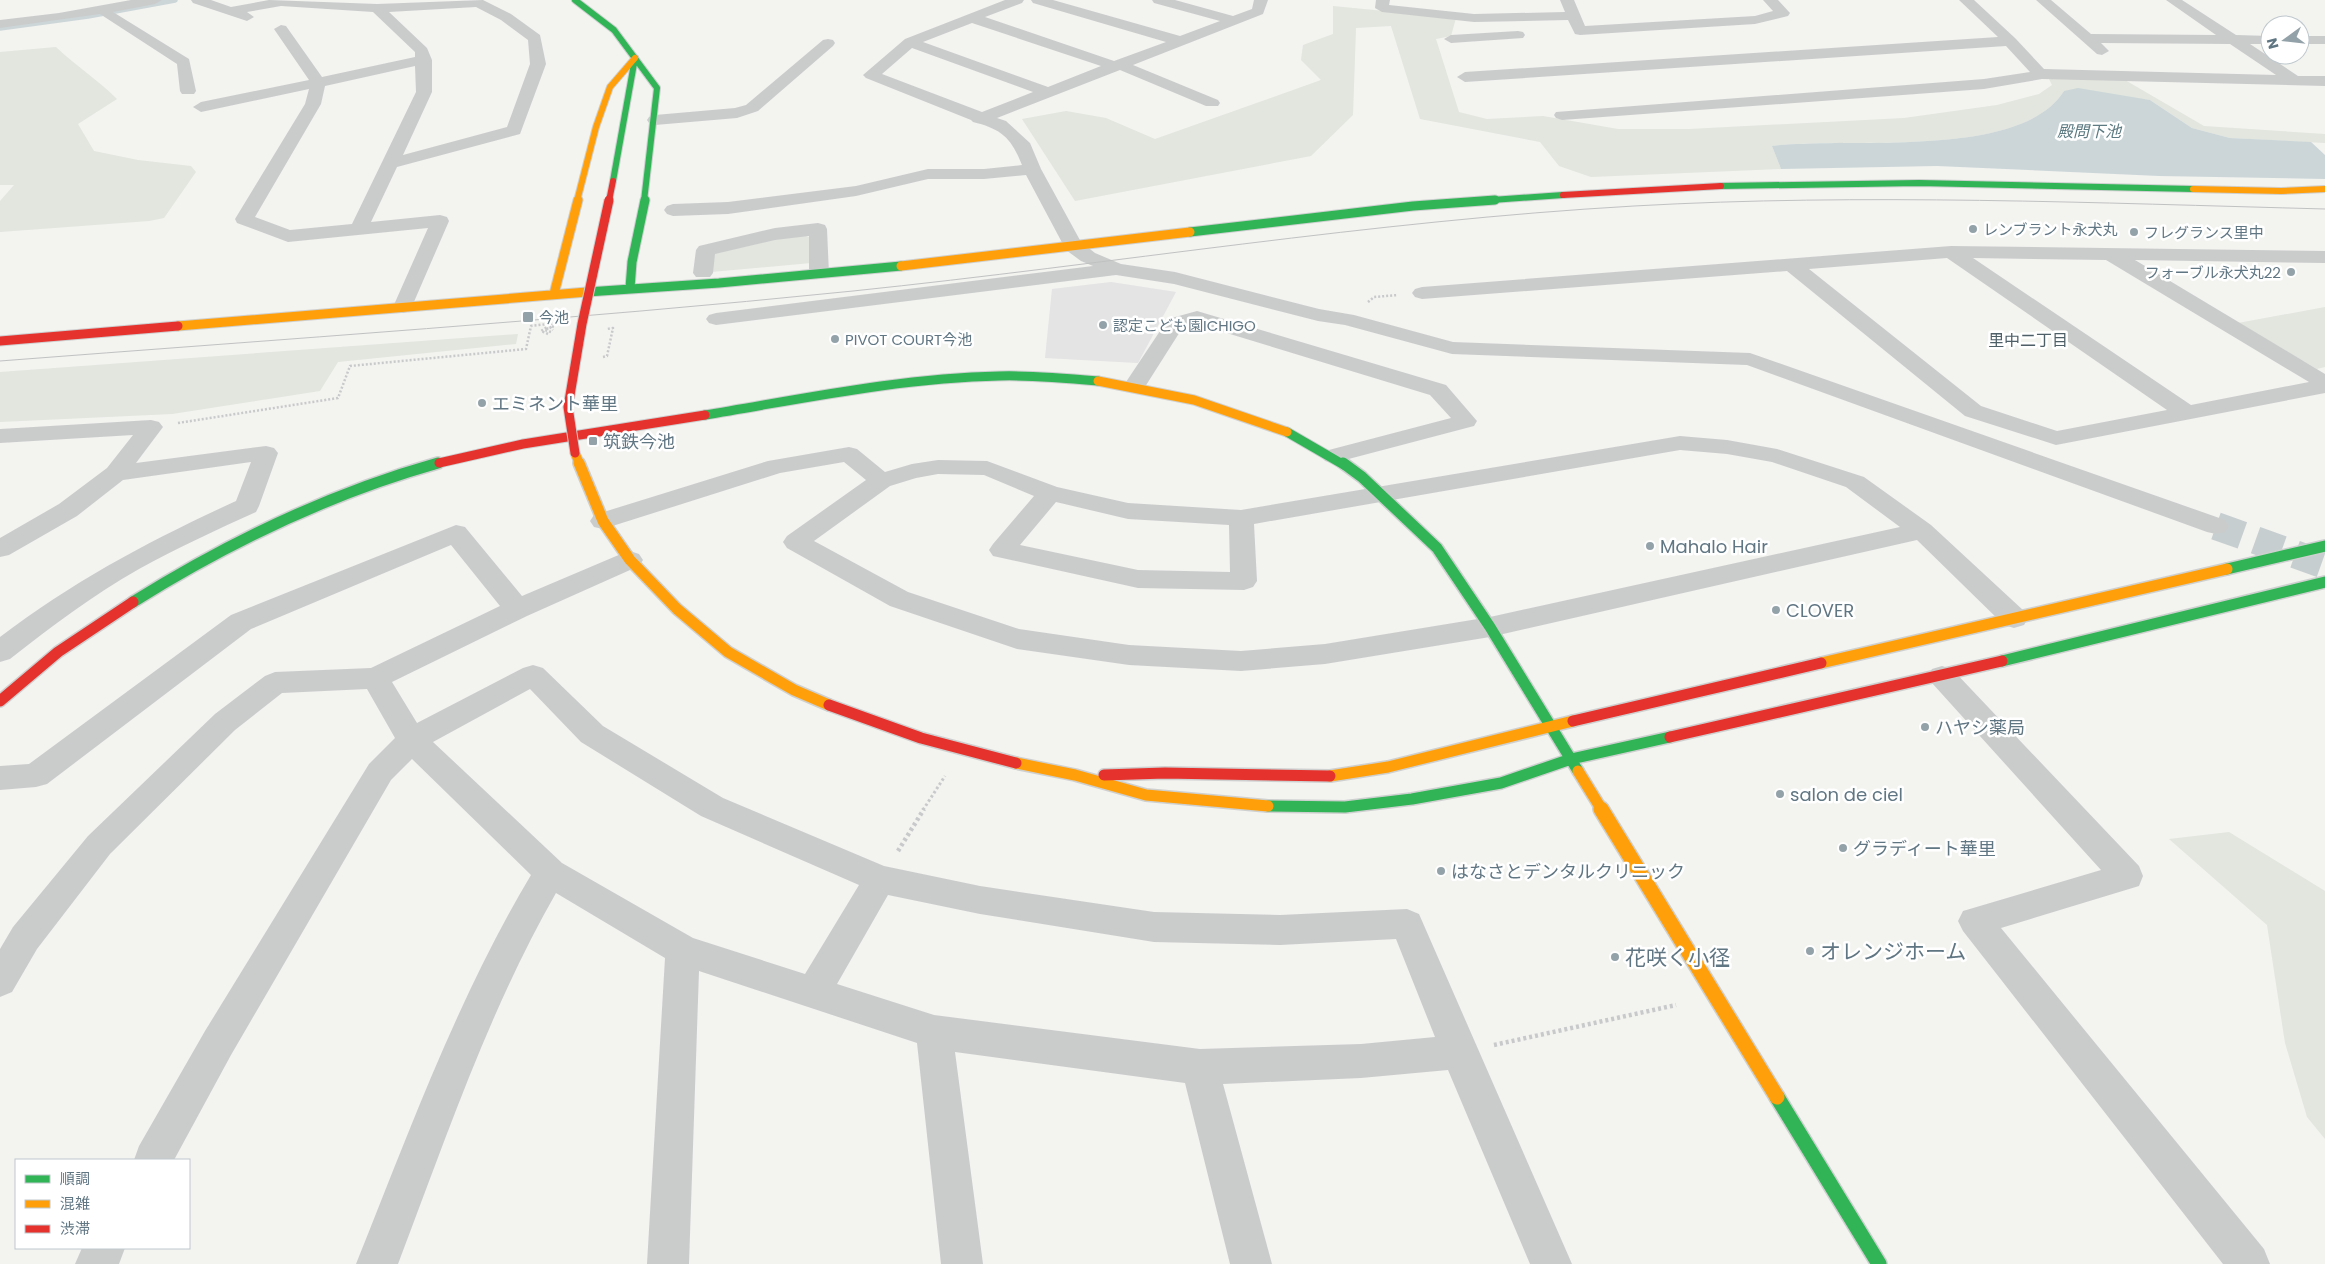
<svg xmlns="http://www.w3.org/2000/svg" width="2325" height="1264" font-family="Poppins,'Noto Sans JP',sans-serif">
<rect width="100%" height="100%" fill="#f3f3f0"/>
<path fill="#e3e4e3" d="M 1111,282 L 1176,292 L 1138,363 L 1045,358 L 1052,289 Z"/>
<path fill="#e2e6de" d="M 1333,6 L 1456,18 L 1451,36 L 1436,39 L 1459,112 L 1487,119 L 1543,116 L 1618,129 L 1689,129 L 1904,118 L 1997,105 L 2039,94 L 2052,85 L 2048,77 L 2125,80 L 2204,126 L 2325,134 L 2325,143 L 2230,138 L 2192,128 L 2150,100 L 2064,91 C 2020,161 1846,136 1772,146 L 1781,169 L 1591,177 L 1559,166 L 1540,142 L 1420,119 L 1391,26 L 1356,28 L 1353,115 L 1311,156 L 1075,201 L 1022,119 L 1066,111 L 1106,118 L 1155,139 L 1321,80 L 1301,60 L 1303,45 L 1333,34 Z
M 56,47 C 76,66 98,80 117,99 L 78,124 L 94,151 L 138,160 L 191,166 L 196,172 L 164,218 L 149,221 L 0,232 L 0,201 L 14,185 L 0,185 L 0,52 Z
M 798,234 L 809,237 L 811,263 L 711,272 L 712,254 Z
M 2325,307 L 2325,367 L 2317,369 L 2238,323 Z
M 518,334 L 516,344 L 338,362 L 320,391 L 172,414 L 0,422 L 0,372 Z
M 2229,832 L 2325,891 L 2325,1139 L 2307,1117 L 2285,1043 L 2267,925 L 2169,839 Z"/>
<path fill="#ccd6d8" d="M 2078,88 L 2150,100 L 2192,128 L 2230,138 L 2311,142 L 2325,155 L 2325,179 L 2159,176 L 1937,166 L 1781,169 L 1772,146 C 1845,136 2020,161 2064,91 Z"/>
<g fill="none" stroke-linecap="round" stroke-linejoin="round">
<path stroke="#ccd6d8" stroke-width="5.5" d="M 0,28 L 88,16 L 175,0"/>
<path stroke="#c7cecf" stroke-width="28" stroke-dasharray="28 14" stroke-linecap="butt" d="M 2216,526 L 2325,565"/>
<g stroke="#ced0d0" stroke-width="8">
<path id="fast-far3" d="M 575,0 L 614,30 L 657,88 L 644,201
M 613,181 L 635,58
M 1721,186 L 1919,183 L 2193,189
M 1478,201 L 1563,195"/>
</g>
<g stroke="#ced0d0" stroke-width="11">
<path id="fast-far2" d="M 1190,232 L 1413,206 L 1495,200
M 630,288 L 632,262 L 645,200
M 587,292 L 719,283 L 901,266
M 705,415 C 802,399 900,378 999,376 C 1032,375 1065,378 1098,381
M 1287,432 L 1344,465
M 433,465 L 439,463"/>
</g>
<g stroke="#ced0d0" stroke-width="14">
<path id="fast-far1" d="M 1343,463 L 1362,477 L 1437,548 L 1490,627 L 1578,771
M 2227,569 L 2325,546
M 133,602 C 229,542 328,494 438,463
M 2002,661 L 2325,582
M 1268,806 L 1345,807 L 1412,799 L 1501,783 L 1571,759 L 1670,737"/>
</g>
<g stroke="#ced0d0" stroke-width="18">
<path id="fast" d="M 1777,1097 L 1879,1264"/>
</g>
<g stroke="#ced0d0" stroke-width="8">
<path id="slow-far3" d="M 2193,189 L 2281,191 L 2325,189
M 577,201 L 596,127 L 610,87 L 635,58"/>
</g>
<g stroke="#ced0d0" stroke-width="11">
<path id="slow-far2" d="M 901,266 L 1190,232
M 554,294 L 578,200
M 178,326 L 587,292
M 1098,381 L 1194,400 L 1287,432
M 575,453 L 580,465"/>
</g>
<g stroke="#ced0d0" stroke-width="14">
<path id="slow-far1" d="M 579,463 L 603,521 L 630,560 L 677,609 L 728,652 L 794,690 L 829,705
M 1821,663 L 2227,569
M 1016,763 L 1075,775 L 1146,795 L 1268,806
M 1578,771 L 1602,810
M 1330,776 L 1388,767 L 1573,721"/>
</g>
<g stroke="#ced0d0" stroke-width="18">
<path id="slow" d="M 1601,809 L 1777,1097"/>
</g>
<g stroke="#ced0d0" stroke-width="8">
<path id="jam-far2" d="M 1563,195 L 1721,186"/>
</g>
<g stroke="#ced0d0" stroke-width="11">
<path id="jam-far1" d="M 0,341 L 178,326
M 439,463 L 523,444 L 705,415"/>
</g>
<g stroke="#ced0d0" stroke-width="14">
<path id="jam" d="M 0,701 L 58,652 L 133,602
M 829,705 L 921,738 L 1016,763
M 1573,721 L 1821,663
M 1670,737 L 2002,661
M 1104,775 L 1165,773 L 1330,776"/>
</g>
<path stroke="#c8c9ca" stroke-width="2.5" stroke-dasharray="2 2" stroke-linecap="butt" d="M 1368,302 L 1374,297 L 1398,295
M 551,332 L 545,330 L 550,327 L 553,330
M 603,357 L 607,356 L 613,328 L 607,329
M 178,423 L 338,398 L 350,366 L 526,349 L 531,326 L 556,323"/>
<path stroke="#c8c9ca" stroke-width="3" stroke-dasharray="2.5 2.5" stroke-linecap="butt" d="M 923,810 L 945,776"/>
<path stroke="#c8c9ca" stroke-width="4.5" stroke-dasharray="3 3" stroke-linecap="butt" d="M 898,851 L 924,809
M 1494,1045 L 1676,1005"/>
<path fill="#cacccc" fill-rule="evenodd" d="M 131,0 L 162,0 L 155,4 L 113,12 L 189,59 L 196,91 L 194,94 L 182,94 L 180,91 L 177,64 L 100,14 L 0,28 L 0,20 L 59,13 Z
M 191,0 L 211,0 L 231,7 L 269,0 L 377,4 L 483,0 L 511,14 L 540,35 L 546,64 L 520,134 L 397,167 L 371,222 L 440,215 L 447,217 L 449,221 L 410,311 L 403,313 L 396,311 L 393,307 L 428,228 L 288,242 L 237,223 L 235,219 L 305,104 L 309,89 L 201,112 L 193,107 L 201,102 L 309,80 L 274,29 L 281,25 L 286,26 L 322,77 L 415,57 L 415,52 L 373,12 L 281,6 L 247,12 L 254,17 L 247,21 L 193,3 ZM 476,7 L 501,20 L 528,40 L 530,64 L 507,127 L 403,155 L 432,92 L 432,60 L 427,48 L 389,12 ZM 415,66 L 416,92 L 352,224 L 290,230 L 255,217 L 321,104 L 325,86 Z
M 1005,0 L 1024,0 L 1022,3 L 985,17 L 1114,61 L 1166,42 L 1033,3 L 1031,0 L 1053,0 L 1180,36 L 1220,21 L 1154,3 L 1152,0 L 1175,0 L 1233,16 L 1252,9 L 1254,0 L 1268,0 L 1263,14 L 1133,65 L 1218,100 L 1220,103 L 1218,106 L 1206,106 L 1120,70 L 997,118 L 1006,121 L 1030,143 L 1041,169 L 1081,242 L 1095,253 L 1121,264 L 1175,272 L 1319,309 L 1354,315 L 1453,342 L 1750,353 L 2225,520 L 2229,526 L 2225,532 L 2216,534 L 2207,532 L 1747,365 L 1452,354 L 1345,325 L 1318,321 L 1174,284 L 1116,275 L 716,325 L 709,323 L 706,319 L 709,315 L 716,313 L 1093,266 L 1081,261 L 1066,250 L 1026,175 L 984,179 L 928,179 L 856,196 L 728,214 L 673,216 L 667,214 L 664,210 L 667,206 L 673,204 L 728,202 L 856,186 L 928,169 L 984,169 L 1022,165 C 1011,137 1001,129 973,122 L 971,120 L 866,78 L 863,75 L 905,39 ZM 972,23 L 1101,66 L 1048,87 L 923,42 ZM 912,48 L 1033,92 L 982,112 L 882,74 Z
M 1376,0 L 1390,0 L 1389,5 L 1474,14 L 1565,12 L 1560,0 L 1574,0 L 1585,26 L 1755,16 L 1773,11 L 1763,0 L 1778,0 L 1790,13 L 1788,16 L 1755,24 L 1580,35 L 1575,34 L 1568,20 L 1474,22 L 1382,12 L 1375,8 Z
M 1959,0 L 1974,0 L 2015,38 L 2044,69 L 2276,75 L 2230,44 L 2101,43 L 2109,51 L 2102,55 L 2097,54 L 2036,0 L 2051,0 L 2091,34 L 2216,35 L 2166,0 L 2182,0 L 2236,35 L 2270,36 L 2270,44 L 2250,44 L 2298,76 L 2325,76 L 2325,86 L 2042,79 L 1984,89 L 1562,120 L 1556,118 L 1554,115 L 1556,112 L 1984,79 L 2030,72 L 2006,46 L 1465,82 L 1457,77 L 1465,72 L 1998,37 Z
M 1518,31 L 1523,32 L 1525,35 L 1523,38 L 1451,43 L 1444,39 L 1451,35 Z
M 2300,36 L 2325,36 L 2325,44 L 2300,44 Z
M 828,39 L 833,40 L 835,43 L 833,46 L 758,111 L 737,118 L 655,125 L 649,123 L 647,120 L 649,117 L 655,115 L 735,108 L 746,105 L 823,40 Z
M 818,223 L 825,225 L 827,229 L 829,274 L 826,278 L 812,278 L 809,274 L 809,236 L 775,240 L 715,254 L 713,273 L 710,277 L 696,277 L 693,273 L 696,250 L 699,246 L 775,228 Z
M 1951,246 L 2325,251 L 2325,263 L 2135,260 L 2325,374 L 2325,393 L 2056,445 L 1965,416 L 1787,271 L 1422,299 L 1415,297 L 1412,293 L 1415,289 L 1422,287 ZM 1947,258 L 2167,410 L 2057,431 L 1981,406 L 1809,269 ZM 1973,258 L 2106,260 L 2309,382 L 2191,405 Z
M 1197,311 L 1446,385 L 1477,421 L 1474,426 L 1341,461 L 1333,463 L 1325,461 L 1321,456 L 1325,451 L 1451,418 L 1430,395 L 1197,324 L 1183,327 L 1143,390 L 1135,392 L 1127,390 L 1124,385 L 1168,319 Z
M 151,420 L 159,422 L 163,427 L 136,463 L 266,446 L 274,448 L 278,453 L 259,506 L 256,512 C 216,530 177,548 139,569 C 93,595 51,627 10,659 L 0,662 L 0,637 C 77,579 149,541 236,501 L 251,462 L 123,480 L 77,516 L 9,555 L 0,557 L 0,538 L 59,504 L 107,468 L 133,435 L 0,443 L 0,429 Z
M 1680,436 L 1727,440 L 1777,449 L 1864,477 L 1931,525 L 2024,611 L 2028,618 L 2024,625 L 2014,628 L 2004,625 L 1917,540 L 1490,637 L 1325,664 L 1241,671 L 1129,665 L 1017,649 L 890,606 L 787,548 L 783,542 L 787,536 L 866,480 L 844,462 L 780,473 L 603,529 L 594,527 L 590,521 L 594,515 L 768,461 L 849,447 L 857,449 L 885,472 L 912,464 L 938,460 L 987,461 L 1057,487 L 1128,503 L 1241,510 ZM 1680,450 L 1727,454 L 1772,462 L 1846,487 L 1900,527 L 1490,617 L 1325,644 L 1241,651 L 1129,645 L 1019,629 L 908,592 L 814,541 L 890,486 L 916,478 L 938,474 L 984,475 L 1034,496 L 993,544 L 989,550 L 993,556 L 1138,588 L 1244,590 L 1253,587 L 1257,581 L 1254,524 ZM 1056,502 L 1128,519 L 1229,525 L 1230,572 L 1138,570 L 1020,545 Z
M 456,525 L 465,527 L 522,596 L 621,554 L 630,551 L 639,554 L 643,560 L 639,566 L 527,616 L 392,682 L 417,723 L 523,668 L 533,665 L 543,668 L 603,726 L 723,798 L 884,866 L 980,886 L 1154,912 L 1280,915 L 1407,909 L 1419,914 L 1572,1264 L 1530,1264 L 1448,1070 L 1361,1078 L 1223,1084 L 1272,1264 L 1230,1264 L 1185,1083 L 955,1052 L 983,1264 L 941,1264 L 917,1043 L 699,971 L 689,1264 L 647,1264 L 665,958 L 556,893 C 489,1010 446,1138 398,1264 L 356,1264 C 409,1132 458,997 531,875 L 412,759 L 391,780 L 231,1055 L 174,1160 L 134,1160 L 139,1146 L 205,1031 L 369,764 L 395,738 L 367,689 L 282,693 L 235,730 L 110,854 L 37,949 L 12,992 L 0,997 L 0,949 L 13,927 L 88,836 L 215,714 L 265,676 L 275,672 L 371,668 L 500,606 L 451,545 L 251,629 L 47,784 L 36,787 L 0,790 L 0,766 L 29,764 L 231,615 ZM 530,689 L 581,742 L 701,816 L 859,885 L 805,974 L 693,938 L 562,863 L 433,742 ZM 888,895 L 980,914 L 1154,942 L 1280,945 L 1396,939 L 1435,1037 L 1361,1044 L 1200,1049 L 934,1015 L 837,984 Z
M 1942,666 L 1952,669 L 2139,866 L 2143,876 L 2139,886 L 2001,928 L 2264,1249 L 2270,1264 L 2223,1264 L 1963,931 L 1958,921 L 1963,911 L 2101,870 L 1932,683 L 1928,676 L 1932,669 Z
M 82,1248 L 125,1248 L 119,1264 L 75,1264 Z"/>
<use href="#fast-far3" stroke="#30b455" stroke-width="6"/>
<use href="#fast-far2" stroke="#30b455" stroke-width="9"/>
<use href="#fast-far1" stroke="#30b455" stroke-width="11"/>
<use href="#fast" stroke="#30b455" stroke-width="15"/>
<use href="#slow-far3" stroke="#ff9f0a" stroke-width="6"/>
<use href="#slow-far2" stroke="#ff9f0a" stroke-width="9"/>
<use href="#slow-far1" stroke="#ff9f0a" stroke-width="11"/>
<use href="#slow" stroke="#ff9f0a" stroke-width="15"/>
<use href="#jam-far2" stroke="#e5322d" stroke-width="6"/>
<use href="#jam-far1" stroke="#e5322d" stroke-width="9"/>
<use href="#jam" stroke="#e5322d" stroke-width="11"/>
<path stroke="#c0c2c2" stroke-width="1" d="M 0,361 C 284,339 569,320 853,291 C 1113,264 1372,221 1634,206 C 1864,193 2095,203 2325,209"/>
<g stroke="#ced0d0" stroke-width="8" stroke-linecap="butt">
<path id="jam-bridge-far1" d="M 609,201 L 613,181"/>
</g>
<g stroke="#ced0d0" stroke-width="11" stroke-linecap="butt">
<path id="jam-bridge" d="M 575,453 L 568,407 L 582,324 L 609,200"/>
</g>
<path stroke="#c8c9ca" stroke-width="2.5" stroke-dasharray="2 2" stroke-linecap="butt" d="M 548,334 L 541,331 L 549,326 L 555,327"/>
<use href="#jam-bridge-far1" stroke="#e5322d" stroke-width="6"/>
<use href="#jam-bridge" stroke="#e5322d" stroke-width="9"/>
</g>
<g fill="#93a2a9" stroke="#fff" stroke-width="2">
<circle cx="1973" cy="229" r="5"/>
<circle cx="2134" cy="232" r="5"/>
<circle cx="2291" cy="272" r="5"/>
<rect x="522" y="311" width="12" height="12" rx="2.5"/>
<circle cx="1103" cy="325" r="5"/>
<circle cx="835" cy="339" r="5"/>
<circle cx="482" cy="403" r="5"/>
<rect x="588" y="436" width="10" height="10" rx="2.5"/>
<circle cx="1650" cy="546" r="5"/>
<circle cx="1776" cy="610" r="5"/>
<circle cx="1925" cy="727" r="5"/>
<circle cx="1780" cy="794" r="5"/>
<circle cx="1843" cy="848" r="5"/>
<circle cx="1441" cy="871" r="5"/>
<circle cx="1810" cy="951" r="5"/>
<circle cx="1615" cy="957" r="5"/>
</g>
<g text-anchor="middle" dominant-baseline="central" stroke-width="5" stroke-linejoin="round" paint-order="stroke">
<g font-size="15" fill="#607683" stroke="#fff" text-anchor="start">
<text x="1983" y="229">レンブラント永犬丸</text>
<text x="2144" y="232">フレグランス里中</text>
<text x="2281" y="272" text-anchor="end">フォーブル永犬丸22</text>
<text x="539" y="317">今池</text>
<text x="1113" y="325">認定こども園ICHIGO</text>
<text x="845" y="339">PIVOT COURT今池</text>
</g>
<g font-size="16" font-style="italic" fill="#5c7a81" stroke="#fff">
<text x="2089" y="131">殿問下池</text>
</g>
<g font-size="16" fill="#4f5f68" stroke="#fff">
<text x="2028" y="340">里中二丁目</text>
</g>
<g font-size="18" fill="#607683" stroke="#fff" text-anchor="start">
<text x="492" y="403">エミネント華里</text>
<text x="603" y="441">筑鉄今池</text>
<text x="1660" y="546">Mahalo Hair</text>
<text x="1786" y="610">CLOVER</text>
<text x="1935" y="727">ハヤシ薬局</text>
<text x="1790" y="794">salon de ciel</text>
<text x="1853" y="848">グラディート華里</text>
<text x="1451" y="871">はなさとデンタルクリニック</text>
</g>
<g font-size="21" fill="#607683" stroke="#fff" text-anchor="start">
<text x="1820" y="951">オレンジホーム</text>
<text x="1625" y="957">花咲く小径</text>
</g>
</g>
<rect x="15" y="1159" width="175" height="90" fill="#ffffff" stroke="#bfc8cd"/>
<rect x="25" y="1175" width="25" height="8" fill="#30b455" stroke="#bfc8cd"/>
<text x="60" y="1184" font-size="15" fill="#607683">順調</text>
<rect x="25" y="1200" width="25" height="8" fill="#ff9f0a" stroke="#bfc8cd"/>
<text x="60" y="1209" font-size="15" fill="#607683">混雑</text>
<rect x="25" y="1225" width="25" height="8" fill="#e5322d" stroke="#bfc8cd"/>
<text x="60" y="1234" font-size="15" fill="#607683">渋滞</text>
<g transform="translate(2285 40) rotate(255)"><circle r="24" fill="#ffffff" stroke="#bfc8cd"/>
<path d="M0-4L9 19L0 12L-9 19Z" fill="#93a2a9"/>
<text y="-8" font-size="14" font-weight="bold" text-anchor="middle" fill="#607683">N</text>
</g>
</svg>
